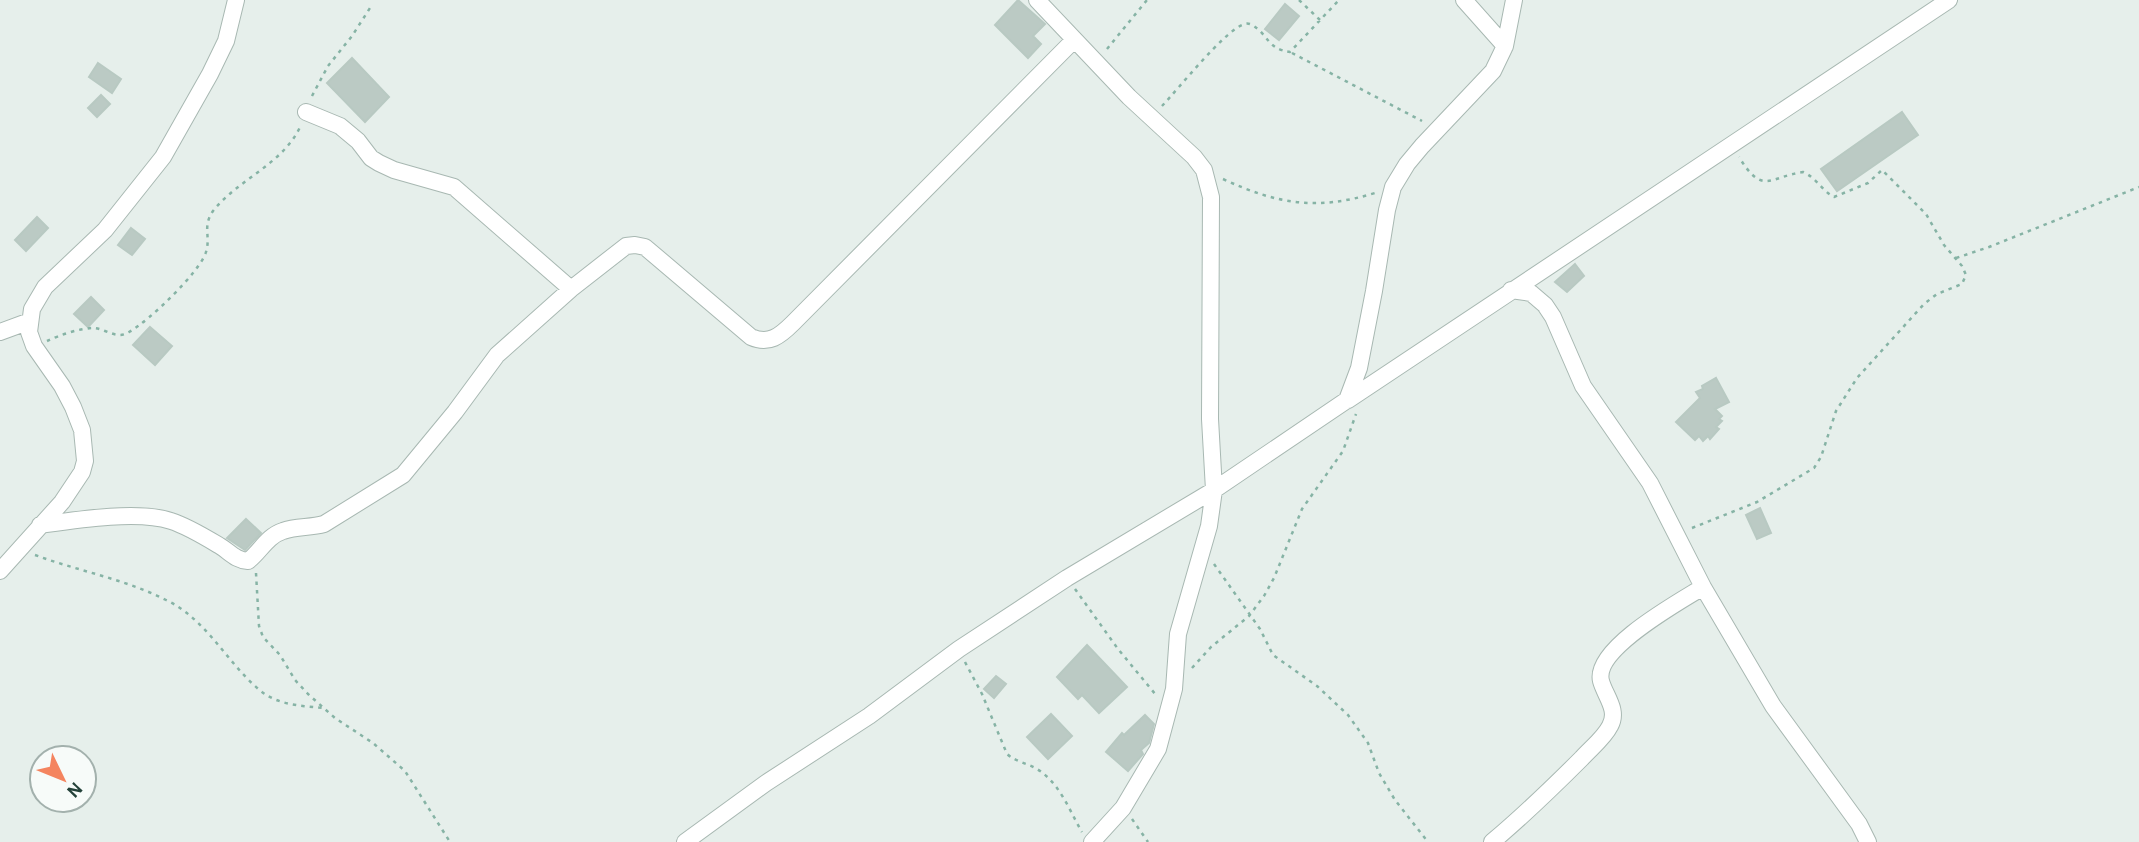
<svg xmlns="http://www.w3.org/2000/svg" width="2139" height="842" font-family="'Alegreya Sans',sans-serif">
<rect width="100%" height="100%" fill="#e6efeb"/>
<path fill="#bbcac4" stroke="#b8c9c2" stroke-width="2" d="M 1018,0 L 1045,24 L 1033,36 L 1041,44 L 1028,58 L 995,25 Z
M 1285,4 L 1299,16 L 1279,40 L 1265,29 Z
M 352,58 L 389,97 L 365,122 L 327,83 Z
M 98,63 L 121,79 L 112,93 L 89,77 Z
M 101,95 L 110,104 L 97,117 L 88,108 Z
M 1902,112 L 1918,135 L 1837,191 L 1821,169 Z
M 37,217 L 48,228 L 26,251 L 15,240 Z
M 131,228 L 145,239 L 132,255 L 118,245 Z
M 1575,264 L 1584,276 L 1567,292 L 1555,282 Z
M 91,297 L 104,310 L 88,327 L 74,314 Z
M 150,327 L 172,346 L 155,365 L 133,345 Z
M 1716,378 L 1729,402 L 1715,409 L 1722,416 L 1719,419 L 1722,421 L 1716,427 L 1719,429 L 1710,439 L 1708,436 L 1703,441 L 1699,436 L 1695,440 L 1676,422 L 1700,398 L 1696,392 L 1703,389 L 1702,386 Z
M 1760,508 L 1771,533 L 1757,539 L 1746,515 Z
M 246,519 L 261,533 L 245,550 L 227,538 Z
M 1087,645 L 1127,687 L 1099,713 L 1082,695 L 1078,699 L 1057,677 Z
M 996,676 L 1006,684 L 994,698 L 984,689 Z
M 1051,714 L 1072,736 L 1048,759 L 1027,737 Z
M 1145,715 L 1154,724 L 1149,743 L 1141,750 L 1143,754 L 1128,771 L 1106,752 L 1122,733 L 1124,735 Z"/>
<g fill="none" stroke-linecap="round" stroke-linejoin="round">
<g stroke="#a8b8b2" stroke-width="18">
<path id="minor" d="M 1037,0 L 1129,97 L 1194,157 L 1204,170 L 1211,197 L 1210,419 L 1214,490 L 1209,526 L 1178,634 L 1174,689 L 1158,749 L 1123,808 L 1092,842
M 1464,0 L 1505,46
M 306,112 L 340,126 L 358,141 L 371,158 L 379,163 L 394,170 L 454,187 L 571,289
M 1511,290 L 1531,293 L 1545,305 L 1553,317 L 1583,386 L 1650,483 L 1703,587 L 1773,706 L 1859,824 L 1868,842
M 0,332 L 30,321
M 1348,400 L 1949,0
M 40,525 C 75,520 138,510 171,521 C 187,526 205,537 220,546 C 230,552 235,560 248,561 C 260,552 267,536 283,531 C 296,526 310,528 324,524 L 403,475 L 455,412 L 497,355 L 571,289 L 626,246 L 635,245 L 645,247 L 751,337 C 769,345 780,336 793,323 L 1074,40
M 0,571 L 62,502 L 82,472 L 85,461 L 82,430 L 73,407 L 62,386 L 34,346 L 29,332 L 32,309 L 45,287 L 105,230 L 163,157 L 210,74 L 226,41 L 236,0
M 685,842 L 766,783 L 869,716 L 959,649 L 1067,578 L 1214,490 L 1347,400 L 1359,368 L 1374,291 L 1387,210 L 1393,187 L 1407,164 L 1422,146 L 1493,71 L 1505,46 L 1514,0
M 1492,842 C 1523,816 1553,787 1582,758 C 1591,748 1604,738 1610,726 C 1619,710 1605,696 1601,681 C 1593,649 1679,602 1703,587"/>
</g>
<path stroke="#86b3a5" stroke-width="2.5" stroke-dasharray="3.5 5" stroke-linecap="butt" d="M 1299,0 L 1320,20
M 1107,49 L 1147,0
M 1292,53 L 1422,121
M 312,96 L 328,66 L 352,36 L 370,8
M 1162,106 C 1179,88 1223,33 1242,25 C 1245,23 1249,23 1252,25 C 1269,35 1267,49 1290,52 L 1339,0
M 1223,179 C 1277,204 1316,211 1375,193
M 1956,258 L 1989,247 L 2139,187
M 47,341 C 60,335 80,328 94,328 C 106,329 117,340 129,332 C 149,321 200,272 206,252 C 211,236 202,227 213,211 C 238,179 284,164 301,125
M 1692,528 L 1757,502 L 1814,468 L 1821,457 L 1836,411 L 1857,378 L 1924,304 L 1937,294 L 1962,284 L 1966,275 L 1962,266 L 1944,245 L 1926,214 L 1882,170 L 1868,183 L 1834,197 C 1822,191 1817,178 1803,172 C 1769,177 1763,196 1739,157
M 35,555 C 78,571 125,579 166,600 C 208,620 227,664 262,692 C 279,705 302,706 323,708
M 1214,564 L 1260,629 L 1273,655 L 1317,686 L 1348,715 L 1368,743 L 1379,773 L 1395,800 L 1428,842
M 256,573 L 259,626 L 263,637 L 280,655 L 295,680 L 308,694 L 335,718 L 373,743 L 405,771 L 450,842
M 1075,589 L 1118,649 L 1156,695
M 965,662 L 982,694 L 1007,754 C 1016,762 1027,763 1037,769 C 1060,783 1069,810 1082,832
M 1192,668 L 1211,647 L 1249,616 L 1264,596 L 1274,578 L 1302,509 L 1343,451 L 1356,414
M 1132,819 L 1148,842"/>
<use href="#minor" stroke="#fff" stroke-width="16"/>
</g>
<g transform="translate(63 779) rotate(133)"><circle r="33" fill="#f7fbf9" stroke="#a3b1ad" stroke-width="2"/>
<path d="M0-5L12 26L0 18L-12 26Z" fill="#f4845f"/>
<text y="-10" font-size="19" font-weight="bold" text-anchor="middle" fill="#24423a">N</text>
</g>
</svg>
